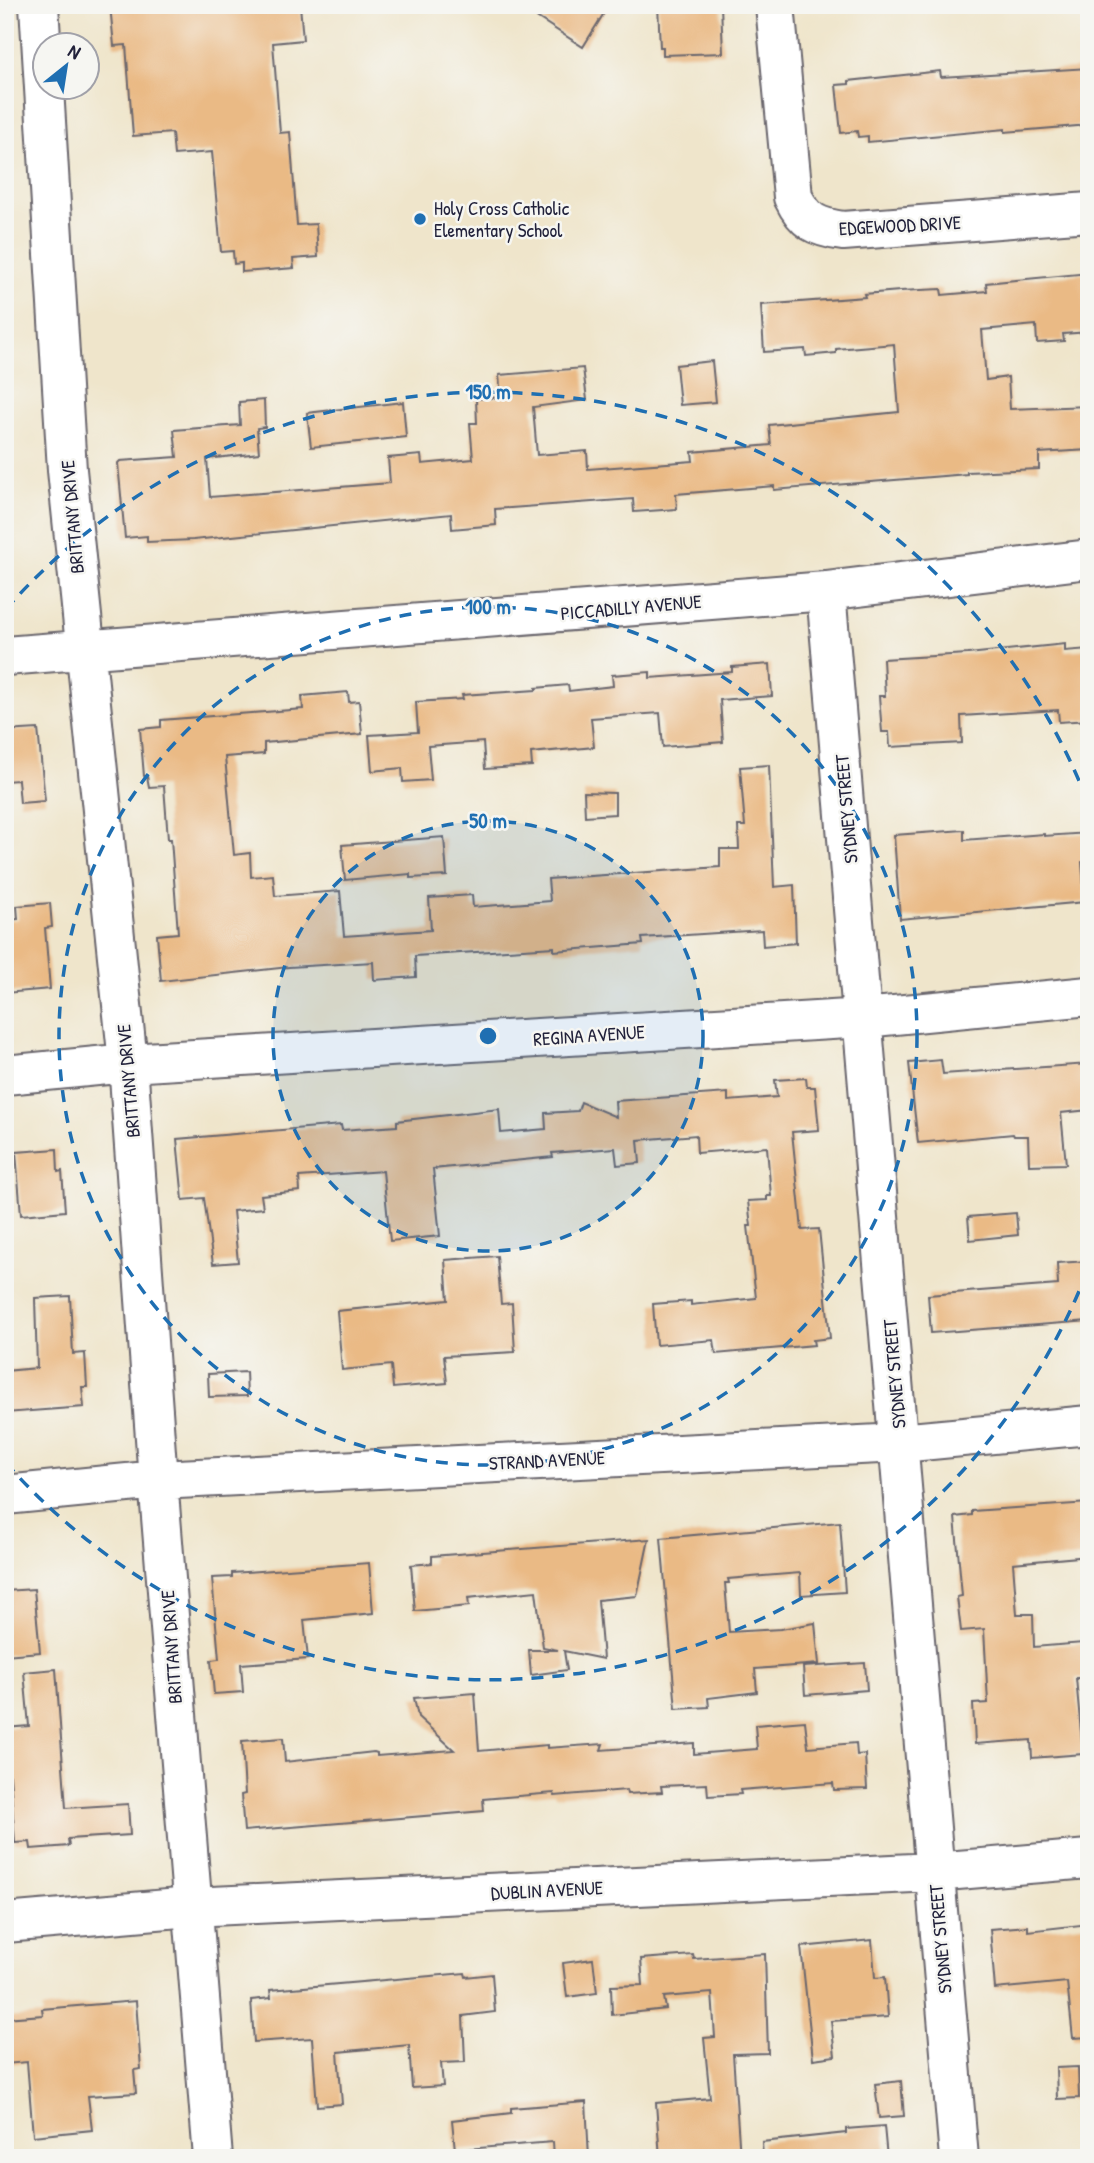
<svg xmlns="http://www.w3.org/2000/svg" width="1094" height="2163" font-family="'Patrick Hand',sans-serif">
<rect width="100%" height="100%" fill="#f6f6f2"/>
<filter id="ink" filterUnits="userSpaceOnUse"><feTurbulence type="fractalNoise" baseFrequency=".0143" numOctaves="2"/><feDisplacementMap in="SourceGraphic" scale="14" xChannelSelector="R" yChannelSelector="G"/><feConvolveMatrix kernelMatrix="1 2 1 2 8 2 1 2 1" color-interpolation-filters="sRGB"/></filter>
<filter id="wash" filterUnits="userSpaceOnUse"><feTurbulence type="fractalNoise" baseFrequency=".00686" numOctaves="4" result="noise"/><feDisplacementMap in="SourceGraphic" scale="28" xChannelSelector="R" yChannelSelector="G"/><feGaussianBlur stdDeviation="1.57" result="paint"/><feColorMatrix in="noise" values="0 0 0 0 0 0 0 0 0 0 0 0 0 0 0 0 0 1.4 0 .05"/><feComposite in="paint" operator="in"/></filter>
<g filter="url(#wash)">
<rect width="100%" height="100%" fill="#efe5cb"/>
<g id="blocks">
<path fill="#eaba85" d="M 110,5 L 300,5 L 303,40 L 273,43 L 280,133 L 290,132 L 297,225 L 316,224 L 318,257 L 293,259 L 294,268 L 242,272 L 242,263 L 234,264 L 233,251 L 221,252 L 212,152 L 174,155 L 172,133 L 133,136 L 126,45 L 114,46 Z
M 518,5 L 609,5 L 583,47 Z
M 658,5 L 721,5 L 723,53 L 663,55 L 663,47 L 660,47 Z
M 1089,68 L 1089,125 L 1005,132 L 1005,129 L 868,142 L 868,136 L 858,137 L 857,131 L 841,133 L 836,85 L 849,84 L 849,81 L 940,71 L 941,77 Z
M 1089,273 L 1089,332 L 1063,334 L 1064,341 L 1037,343 L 1036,325 L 982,330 L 986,380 L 1008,377 L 1010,409 L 1089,406 L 1089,450 L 1039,453 L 1039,469 L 967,472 L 967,474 L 774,490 L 774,486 L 676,494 L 677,509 L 634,512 L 633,499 L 495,509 L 496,525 L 452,529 L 451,514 L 193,540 L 147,542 L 147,536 L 125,538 L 118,463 L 120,461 L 177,457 L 174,430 L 240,425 L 239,402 L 264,400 L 265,427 L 257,428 L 259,453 L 207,459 L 210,497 L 390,483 L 388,458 L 421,455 L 422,464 L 473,459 L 470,423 L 477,423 L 476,399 L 501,397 L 499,375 L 583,368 L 587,400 L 533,407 L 537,455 L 587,451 L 588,469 L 693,461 L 692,452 L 771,445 L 769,425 L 899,412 L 894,344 L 836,349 L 836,353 L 806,356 L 805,349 L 764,352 L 761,305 L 865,297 L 864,294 L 900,291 L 941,289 L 942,295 L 987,291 L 986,283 Z
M 712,361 L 716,402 L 680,405 L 676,365 Z
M 403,402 L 406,437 L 311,447 L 307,413 Z
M 1065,644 L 1065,651 L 1089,649 L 1089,720 L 1059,722 L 1058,710 L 961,716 L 962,743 L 890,747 L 889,732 L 882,732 L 879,696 L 885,696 L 883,659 L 968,654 Z
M 770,664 L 772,696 L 720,700 L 723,742 L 663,747 L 660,713 L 591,718 L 594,747 L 531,753 L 532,766 L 485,769 L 483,742 L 428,746 L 431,780 L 403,782 L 402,768 L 372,771 L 369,735 L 418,732 L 416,702 L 463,699 L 462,695 L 536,690 L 536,688 L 568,685 L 569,691 L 613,686 L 612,675 L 650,672 L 650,678 L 732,672 L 732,667 Z
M 348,692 L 349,702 L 359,701 L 362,734 L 264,743 L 264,754 L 225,757 L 234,855 L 250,853 L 251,877 L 273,875 L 275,896 L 340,891 L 344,936 L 431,930 L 429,898 L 472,895 L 473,907 L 550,901 L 548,879 L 720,867 L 720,849 L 739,849 L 738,826 L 745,826 L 740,767 L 769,765 L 774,887 L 794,885 L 796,943 L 763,946 L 762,930 L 642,938 L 643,944 L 554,951 L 554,947 L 415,956 L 416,977 L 374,980 L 373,962 L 289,967 L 161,981 L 157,935 L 178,933 L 171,839 L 168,839 L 164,786 L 149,787 L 147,776 L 144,776 L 140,729 L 161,727 L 161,720 L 303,709 L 302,696 Z
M 38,729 L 45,801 L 20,803 L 18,780 L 5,781 L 5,731 Z
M 584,792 L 615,793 L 615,814 L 585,816 Z
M 964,830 L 964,840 L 1044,834 L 1044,836 L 1089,833 L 1089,861 L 1082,862 L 1085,902 L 900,919 L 894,835 Z
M 444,837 L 447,876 L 410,878 L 410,874 L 345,880 L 342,845 Z
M 50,903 L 52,927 L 45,928 L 50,989 L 5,993 L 5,920 L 18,919 L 17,906 Z
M 941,1060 L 943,1074 L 1089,1064 L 1089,1110 L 1061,1113 L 1066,1164 L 1029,1165 L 1028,1136 L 1014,1136 L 1013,1134 L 918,1143 L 909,1063 Z
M 806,1078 L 807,1087 L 815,1087 L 819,1130 L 792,1132 L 802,1230 L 819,1229 L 830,1338 L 813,1340 L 814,1345 L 716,1354 L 714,1340 L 656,1345 L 653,1304 L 691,1301 L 691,1305 L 756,1298 L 748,1226 L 751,1226 L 748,1201 L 767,1200 L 767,1196 L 771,1196 L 767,1147 L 697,1153 L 696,1135 L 638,1140 L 640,1163 L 617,1165 L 615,1148 L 552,1153 L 553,1157 L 433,1169 L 440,1236 L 390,1241 L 383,1171 L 299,1177 L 300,1191 L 261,1195 L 263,1208 L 233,1211 L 238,1262 L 213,1264 L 204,1198 L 183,1200 L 177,1139 L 341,1125 L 342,1130 L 397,1126 L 397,1121 L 499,1109 L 501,1133 L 546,1129 L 545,1113 L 578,1111 L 581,1102 L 616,1117 L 615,1101 L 728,1093 L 728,1101 L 777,1097 L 775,1080 Z
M 57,1149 L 58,1172 L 62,1171 L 65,1211 L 21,1215 L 16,1152 Z
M 1016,1213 L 1018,1235 L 970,1240 L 968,1217 Z
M 497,1256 L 501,1304 L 512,1303 L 515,1352 L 444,1356 L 447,1383 L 393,1388 L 391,1365 L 342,1370 L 337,1311 L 448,1300 L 445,1260 Z
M 1089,1261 L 1089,1321 L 931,1333 L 928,1295 L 1058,1285 L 1057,1263 Z
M 70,1296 L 73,1354 L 85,1353 L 87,1387 L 82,1387 L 84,1407 L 5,1413 L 5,1371 L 37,1368 L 35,1298 Z
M 246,1372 L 247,1396 L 209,1397 L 208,1374 Z
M 1089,1503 L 1089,1556 L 1013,1563 L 1017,1614 L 1033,1614 L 1034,1647 L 1083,1643 L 1085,1678 L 1076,1678 L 1083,1754 L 1032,1758 L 1031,1740 L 975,1744 L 973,1704 L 988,1703 L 984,1629 L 961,1631 L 957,1597 L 962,1596 L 955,1517 L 972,1515 L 972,1511 Z
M 840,1522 L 845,1592 L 801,1595 L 800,1573 L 728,1579 L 729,1583 L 725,1583 L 729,1632 L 781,1629 L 815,1623 L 819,1664 L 755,1669 L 757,1692 L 708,1698 L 709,1707 L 676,1709 L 661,1538 Z
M 649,1539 L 637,1596 L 598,1600 L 603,1659 L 564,1651 L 567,1670 L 531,1675 L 529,1650 L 558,1650 L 543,1647 L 536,1591 L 468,1598 L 469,1606 L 415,1611 L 411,1565 L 432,1563 L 432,1556 Z
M 369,1563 L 373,1613 L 304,1620 L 308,1659 L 241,1664 L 243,1692 L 214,1694 L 211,1660 L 219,1659 L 212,1578 L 232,1577 L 232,1573 Z
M 34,1589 L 40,1652 L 5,1655 L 5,1591 Z
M 865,1663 L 867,1690 L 805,1695 L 803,1667 Z
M 56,1669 L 66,1808 L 128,1804 L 130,1835 L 68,1839 L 69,1846 L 31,1849 L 30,1842 L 15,1843 L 10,1776 L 5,1777 L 5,1728 L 29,1726 L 24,1672 Z
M 475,1693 L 479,1751 L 547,1745 L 547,1748 L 603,1744 L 601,1750 L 694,1743 L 694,1754 L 757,1749 L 755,1725 L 805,1721 L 808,1747 L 856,1743 L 857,1755 L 865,1754 L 867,1789 L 834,1790 L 833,1783 L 740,1790 L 741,1794 L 708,1796 L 707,1784 L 661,1786 L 662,1792 L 627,1794 L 626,1790 L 555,1796 L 554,1793 L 483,1799 L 484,1811 L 244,1831 L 241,1795 L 245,1794 L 242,1741 L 283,1738 L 285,1762 L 374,1752 L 377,1753 L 377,1756 L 454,1750 L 418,1717 L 414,1698 Z
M 1089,1924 L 1089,2037 L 1073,2038 L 1067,1982 L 995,1989 L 990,1929 L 1028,1926 L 1028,1931 Z
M 872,1940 L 875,1978 L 885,1977 L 888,2017 L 831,2021 L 835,2056 L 813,2059 L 801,1947 Z
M 765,1954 L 768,2053 L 733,2054 L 740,2158 L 660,2158 L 656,2103 L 710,2098 L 704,2038 L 715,2037 L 712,1993 L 664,1997 L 666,2009 L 612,2015 L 611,1986 L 643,1985 L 641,1959 L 693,1955 L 694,1959 Z
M 593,1959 L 597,1993 L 567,1997 L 563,1963 Z
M 465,1973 L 466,1977 L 492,1974 L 495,2012 L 463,2016 L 465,2062 L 441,2063 L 443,2086 L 412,2088 L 409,2045 L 338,2052 L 342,2104 L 317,2106 L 312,2038 L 254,2042 L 251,2000 L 271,1998 L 270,1990 Z
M 136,2001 L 141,2069 L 134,2070 L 136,2093 L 88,2096 L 92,2130 L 33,2136 L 27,2062 L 5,2064 L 5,2018 L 43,2015 L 42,2009 Z
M 1078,2067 L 1079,2098 L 1057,2099 L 1056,2068 Z
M 901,2081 L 904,2116 L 879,2118 L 875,2084 Z
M 586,2102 L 589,2158 L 554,2158 L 553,2142 L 455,2150 L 452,2120 L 511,2113 L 511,2108 Z
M 884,2126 L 887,2158 L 763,2158 L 762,2142 L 846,2133 L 846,2129 Z"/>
</g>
</g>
<g filter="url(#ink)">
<use href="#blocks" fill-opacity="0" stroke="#6a666d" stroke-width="2"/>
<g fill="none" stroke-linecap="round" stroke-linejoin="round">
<g stroke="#6a666d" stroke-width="42">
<path id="minor" d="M 39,5 L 67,470 L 128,1063 L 158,1480 L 213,2158
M 775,5 L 793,197 C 805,222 816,227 843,231 L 1089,212
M 826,591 L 959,2158
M 5,656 L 826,591 L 1089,559
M 5,1075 L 128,1063 L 864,1018 L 1089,996
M 5,1495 L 158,1480 L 900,1443 L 1089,1425
M 5,1923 L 191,1907 L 934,1872 L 1089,1859"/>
</g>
<use href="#minor" stroke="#fff" stroke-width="38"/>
</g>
</g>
<circle cx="488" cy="1036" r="215" fill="#1f6fb2" fill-opacity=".12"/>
<g fill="none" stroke="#1f6fb2" stroke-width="3.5" stroke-dasharray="12 9">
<circle cx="488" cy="1036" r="215"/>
<circle cx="488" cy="1036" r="429"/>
<path d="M1087 1272A644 644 0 0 1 6 1463M6 609A644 644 0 0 1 1087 800"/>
</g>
<circle fill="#1f6fb2" stroke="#f6f6f2" stroke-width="2.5" cx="420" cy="219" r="7"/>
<g text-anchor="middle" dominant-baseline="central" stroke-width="5" stroke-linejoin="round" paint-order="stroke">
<g font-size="19" fill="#22223b" stroke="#f6f6f2" text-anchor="start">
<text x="434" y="208">Holy Cross Catholic<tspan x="434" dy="22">Elementary School</tspan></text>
</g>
<g font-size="19" fill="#22223b" stroke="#f6f6f2">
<text transform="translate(900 225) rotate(-3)">EDGEWOOD DRIVE</text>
<text transform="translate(72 517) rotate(-95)">BRITTANY DRIVE</text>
<text transform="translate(631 607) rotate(-5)">PICCADILLY AVENUE</text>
<text transform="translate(846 809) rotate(-95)">SYDNEY STREET</text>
<text transform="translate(589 1035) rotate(-4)">REGINA AVENUE</text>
<text transform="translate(128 1081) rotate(-95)">BRITTANY DRIVE</text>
<text transform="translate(894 1374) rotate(-95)">SYDNEY STREET</text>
<text transform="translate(547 1460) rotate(-3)">STRAND AVENUE</text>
<text transform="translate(171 1647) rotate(-94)">BRITTANY DRIVE</text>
<text transform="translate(547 1890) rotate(-3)">DUBLIN AVENUE</text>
<text transform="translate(940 1939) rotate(-95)">SYDNEY STREET</text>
</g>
</g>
<circle cx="488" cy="1036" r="10" fill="#1f6fb2" stroke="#f6f6f2" stroke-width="3.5"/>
<g font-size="21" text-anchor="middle" font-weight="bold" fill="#1f6fb2" stroke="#f6f6f2" stroke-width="5" stroke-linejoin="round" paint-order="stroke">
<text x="488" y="399">150 m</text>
<text x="488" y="614">100 m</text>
<text x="488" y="828">50 m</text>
</g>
<rect width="1094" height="2163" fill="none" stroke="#f6f6f2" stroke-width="28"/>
<g transform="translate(66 66) rotate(30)"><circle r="33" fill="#f6f6f2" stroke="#a1a1a9" stroke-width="2"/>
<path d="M0-5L12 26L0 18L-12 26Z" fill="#1f6fb2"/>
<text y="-10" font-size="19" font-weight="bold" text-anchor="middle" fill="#22223b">N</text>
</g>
</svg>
